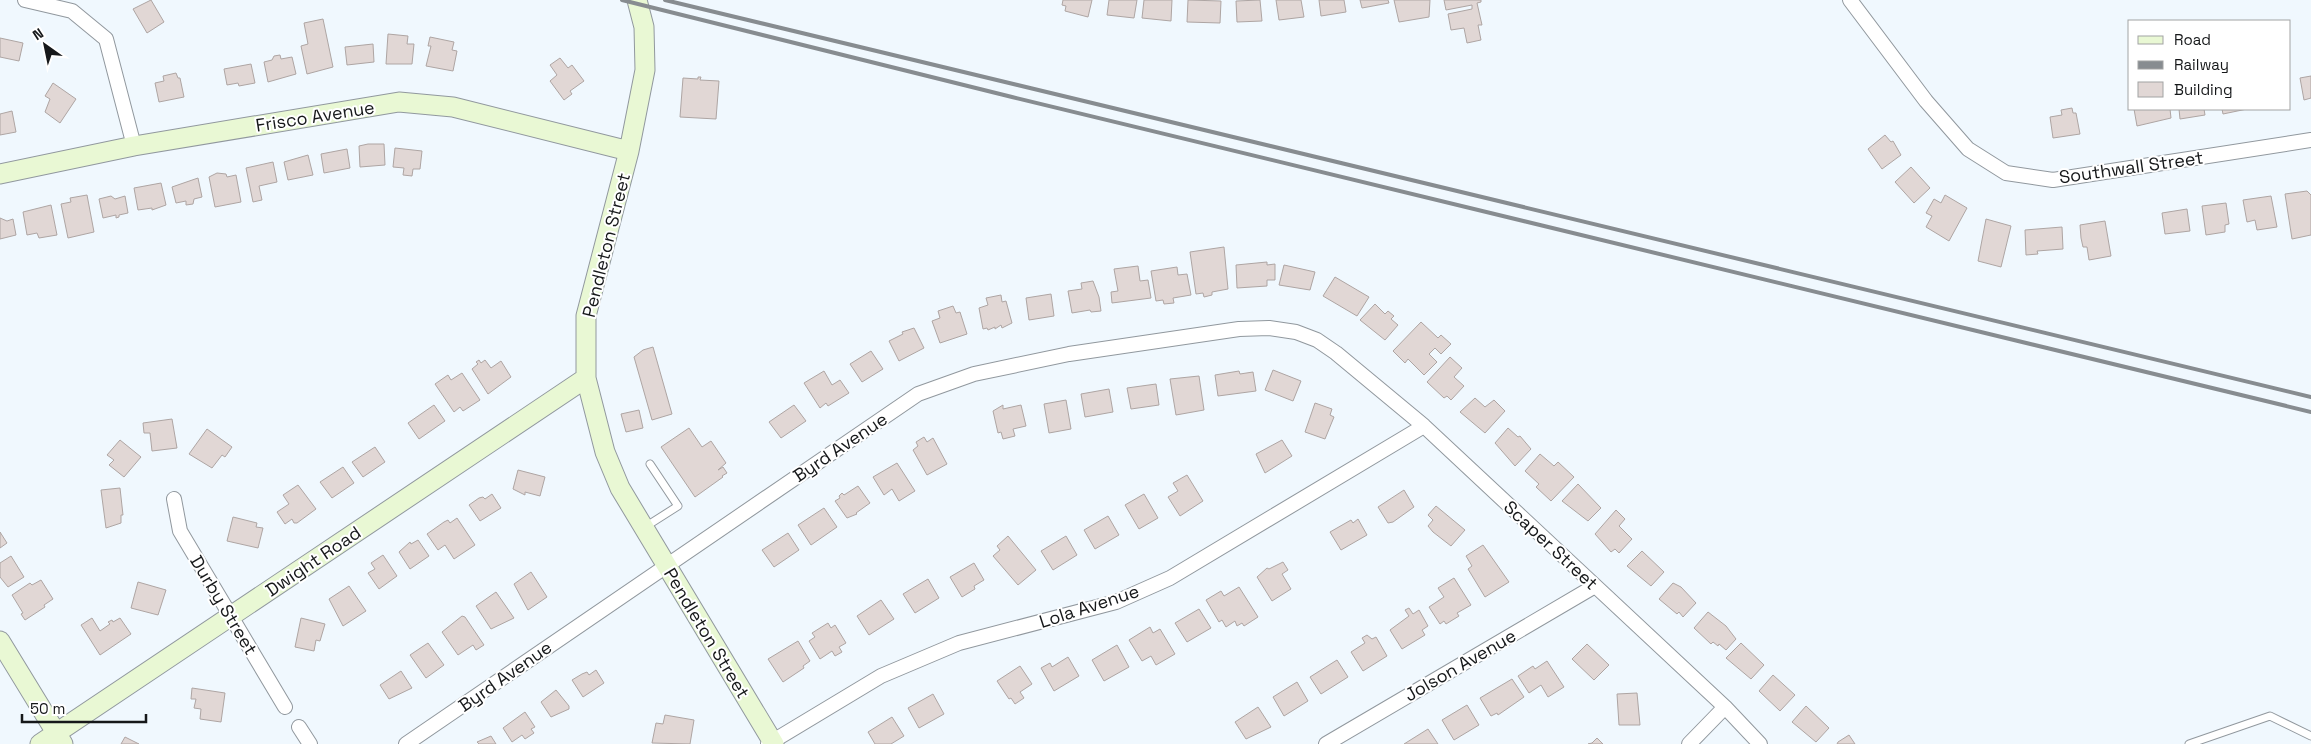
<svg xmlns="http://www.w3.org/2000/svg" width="2311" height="744" font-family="'Space Grotesk',sans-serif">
<rect width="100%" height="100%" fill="#f0f8fe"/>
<path fill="#e1d7d5" stroke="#aea5a3" d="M 151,0 L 164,22 L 147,33 L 133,9 Z
M 1063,0 L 1092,0 L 1088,17 L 1065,11 L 1066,6 L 1062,5 Z
M 1109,0 L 1137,0 L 1134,18 L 1107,15 Z
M 1144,0 L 1172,0 L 1171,21 L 1142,18 Z
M 1188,0 L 1221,1 L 1220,23 L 1187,22 Z
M 1260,0 L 1262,21 L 1237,22 L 1236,1 Z
M 1276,0 L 1301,0 L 1304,17 L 1279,20 Z
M 1319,0 L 1344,0 L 1346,12 L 1321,16 Z
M 1360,0 L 1388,0 L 1389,3 L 1362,8 Z
M 1394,0 L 1430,0 L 1429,17 L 1399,22 Z
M 1444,0 L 1481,0 L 1481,2 L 1477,3 L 1482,25 L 1478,25 L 1481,40 L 1467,43 L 1464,28 L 1451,30 L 1448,14 L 1472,9 L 1472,5 L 1446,10 Z
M 323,19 L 333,67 L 307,74 L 301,46 L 308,44 L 304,23 Z
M 388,34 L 408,36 L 407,44 L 414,44 L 412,64 L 386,64 Z
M 430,37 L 454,42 L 452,50 L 457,51 L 453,71 L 426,66 L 431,46 L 428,46 Z
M 0,38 L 23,43 L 19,61 L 0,57 Z
M 373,44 L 374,62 L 347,65 L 345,47 Z
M 280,55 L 281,59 L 292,57 L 296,74 L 268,82 L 264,62 L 272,60 L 274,56 Z
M 560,58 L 568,68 L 572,65 L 584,81 L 570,91 L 572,94 L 564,100 L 550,81 L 557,75 L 550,65 Z
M 251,64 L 255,83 L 239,86 L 238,83 L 227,85 L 224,69 Z
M 176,73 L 178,78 L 180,78 L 184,97 L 159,102 L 155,83 L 164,81 L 163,76 Z
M 2311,76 L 2311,98 L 2304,100 L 2300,78 Z
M 698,77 L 701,77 L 700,80 L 719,81 L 716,119 L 680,117 L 683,78 L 698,79 Z
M 53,83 L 76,99 L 60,123 L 45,112 L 50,99 L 45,96 Z
M 2072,108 L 2073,113 L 2076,113 L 2080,134 L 2053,138 L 2050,117 L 2062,115 L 2061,110 Z
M 2134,109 L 2170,109 L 2171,118 L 2137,126 Z
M 2179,109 L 2204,109 L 2205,115 L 2180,119 Z
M 2222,109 L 2247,109 L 2223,114 Z
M 12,111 L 16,132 L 0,135 L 0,114 Z
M 1885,135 L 1891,142 L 1893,141 L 1901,155 L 1882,169 L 1868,149 Z
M 368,144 L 384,144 L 385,165 L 360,167 L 359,146 Z
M 395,148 L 422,151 L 420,169 L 413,169 L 412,176 L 403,175 L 404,168 L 393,167 Z
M 347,149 L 350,168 L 324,173 L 321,154 Z
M 308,155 L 313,175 L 288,180 L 284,162 Z
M 273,162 L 277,182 L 259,186 L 262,200 L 253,202 L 246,168 Z
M 1911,167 L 1930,188 L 1914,203 L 1895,182 Z
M 217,173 L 226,174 L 227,177 L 236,175 L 241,202 L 215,207 L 209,177 Z
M 198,178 L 202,197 L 194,199 L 193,204 L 186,205 L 186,201 L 176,203 L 172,187 Z
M 161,183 L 166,205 L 152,210 L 152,208 L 138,210 L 134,188 Z
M 2307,191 L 2311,195 L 2311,235 L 2292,239 L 2285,194 Z
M 87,195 L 94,232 L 68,238 L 61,204 L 71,202 L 70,198 Z
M 1945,195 L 1967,208 L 1949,241 L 1926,227 L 1932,216 L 1926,213 L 1934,199 L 1941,203 Z
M 111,196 L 115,199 L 125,196 L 128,213 L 119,215 L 119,217 L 116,218 L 116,215 L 103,218 L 99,199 Z
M 2271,196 L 2277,227 L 2257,230 L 2255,220 L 2247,222 L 2243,200 Z
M 2226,203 L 2229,224 L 2225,225 L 2225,232 L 2206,235 L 2202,206 Z
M 51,205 L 57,235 L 39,238 L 37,233 L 27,235 L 23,212 Z
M 2187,209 L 2190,231 L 2165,234 L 2162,213 Z
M 0,218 L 7,221 L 13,219 L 16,235 L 0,239 Z
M 1986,219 L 2011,226 L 2001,267 L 1978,261 Z
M 2105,221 L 2111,256 L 2089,260 L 2087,247 L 2083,247 L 2081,238 L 2080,225 Z
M 2062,227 L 2063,249 L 2037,251 L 2038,254 L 2026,255 L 2025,230 Z
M 1224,247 L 1228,289 L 1212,292 L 1212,295 L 1204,297 L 1203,293 L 1196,294 L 1190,252 Z
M 1267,262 L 1267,265 L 1275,264 L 1275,280 L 1267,280 L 1267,286 L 1237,288 L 1236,265 Z
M 1284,265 L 1315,272 L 1310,290 L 1279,285 Z
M 1138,266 L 1140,281 L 1148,280 L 1151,298 L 1112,303 L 1111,292 L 1118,291 L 1114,269 Z
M 1177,267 L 1178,275 L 1187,274 L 1191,295 L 1173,298 L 1174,303 L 1164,304 L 1163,300 L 1156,301 L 1151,271 Z
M 1335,277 L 1369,297 L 1357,316 L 1323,296 Z
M 1093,281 L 1099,297 L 1101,311 L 1091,312 L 1090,310 L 1072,313 L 1068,291 L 1082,289 L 1081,283 Z
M 1051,294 L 1054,316 L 1029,320 L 1026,298 Z
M 1001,295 L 1002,302 L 1006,301 L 1012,323 L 1002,328 L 1001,325 L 995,329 L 995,327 L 988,330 L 987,328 L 983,329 L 979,308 L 988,305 L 986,298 Z
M 1375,304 L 1385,314 L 1388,311 L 1394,316 L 1391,319 L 1398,325 L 1385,340 L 1360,320 Z
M 953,306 L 956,313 L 960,312 L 967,334 L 940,343 L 932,321 L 940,318 L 938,311 Z
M 1421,322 L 1438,338 L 1441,335 L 1451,344 L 1441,354 L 1435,348 L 1429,354 L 1437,362 L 1424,375 L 1408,359 L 1405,363 L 1393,351 Z
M 914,328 L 924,348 L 899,361 L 889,341 L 903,334 L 902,332 Z
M 653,347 L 672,414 L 652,420 L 634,357 L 643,350 Z
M 871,351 L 883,369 L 862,382 L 850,364 Z
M 1450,357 L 1462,368 L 1454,377 L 1464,386 L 1451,400 L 1447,396 L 1444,398 L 1427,382 Z
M 479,360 L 481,363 L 485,360 L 491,368 L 501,361 L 511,377 L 488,394 L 472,369 L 478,364 L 476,362 Z
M 1273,370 L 1301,381 L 1293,401 L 1265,390 Z
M 824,371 L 832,385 L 840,380 L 849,393 L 828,406 L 826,403 L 820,408 L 804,383 Z
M 1239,371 L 1240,374 L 1253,372 L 1256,391 L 1218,396 L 1215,375 Z
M 462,373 L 480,400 L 463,411 L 460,407 L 454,412 L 435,384 L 448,375 L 451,380 Z
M 1199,376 L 1204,410 L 1176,415 L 1170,379 Z
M 1156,384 L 1159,405 L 1131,409 L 1127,388 Z
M 1109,389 L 1113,412 L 1085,417 L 1081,394 Z
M 1475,398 L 1485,407 L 1494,400 L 1505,411 L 1485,433 L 1460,412 Z
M 1066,400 L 1071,429 L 1049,433 L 1044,404 Z
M 1315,403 L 1332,409 L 1330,415 L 1334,417 L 1325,439 L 1305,432 Z
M 434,405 L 445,421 L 419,439 L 408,423 Z
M 794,405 L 806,421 L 781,438 L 769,422 Z
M 1003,405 L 1003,409 L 1021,405 L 1026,426 L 1013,429 L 1015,436 L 1003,439 L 1001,432 L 998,433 L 993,411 Z
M 639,410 L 643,428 L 626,432 L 621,414 Z
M 172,419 L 177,448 L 152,451 L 150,433 L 144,433 L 143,423 Z
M 689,428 L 702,447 L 711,441 L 726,463 L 718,470 L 723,467 L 727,473 L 722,476 L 723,477 L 695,497 L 661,447 Z
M 1508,428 L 1518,437 L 1520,436 L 1531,449 L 1515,466 L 1495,443 Z
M 207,429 L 232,447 L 225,457 L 222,455 L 212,468 L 189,454 Z
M 924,437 L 927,442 L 933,438 L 947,464 L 927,475 L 913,450 L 918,446 L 916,442 Z
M 120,440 L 141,457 L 124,477 L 109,465 L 114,460 L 107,455 Z
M 1282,440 L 1292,456 L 1265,473 L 1256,454 Z
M 375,447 L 385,462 L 363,477 L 352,462 Z
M 1540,454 L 1554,466 L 1558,462 L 1574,477 L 1551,501 L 1536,487 L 1539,484 L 1525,471 Z
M 897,463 L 915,491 L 899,501 L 892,489 L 884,495 L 873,477 Z
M 343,467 L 354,483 L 332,498 L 320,482 Z
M 518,470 L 545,477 L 540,496 L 525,492 L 525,495 L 513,489 Z
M 1187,475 L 1203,501 L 1180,516 L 1168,497 L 1178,491 L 1173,483 Z
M 1578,484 L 1601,508 L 1588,521 L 1562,501 Z
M 298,485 L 316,509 L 297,523 L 294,523 L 292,519 L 285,524 L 277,512 L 289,504 L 283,495 Z
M 858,486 L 870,503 L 856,513 L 857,514 L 847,518 L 835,501 L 840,498 L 839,496 L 842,493 L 844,495 Z
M 120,488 L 123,515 L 121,515 L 121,523 L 106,528 L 101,490 Z
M 1404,490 L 1414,507 L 1393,522 L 1388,523 L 1378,507 Z
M 492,494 L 501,508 L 480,521 L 469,505 L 479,498 L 483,497 L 485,499 Z
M 1144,494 L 1158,518 L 1139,529 L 1125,505 Z
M 1436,506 L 1465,530 L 1451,546 L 1433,532 L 1428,526 L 1433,520 L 1428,515 Z
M 824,508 L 837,527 L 811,545 L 798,525 Z
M 1616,510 L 1625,519 L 1619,526 L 1632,539 L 1619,553 L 1615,549 L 1611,552 L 1595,534 Z
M 1108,516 L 1119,535 L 1095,549 L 1084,530 Z
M 233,517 L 257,523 L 256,527 L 263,528 L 258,548 L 227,541 Z
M 457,518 L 475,545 L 454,559 L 445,545 L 438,550 L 427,534 L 444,522 L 448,520 L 450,523 Z
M 1358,519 L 1367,535 L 1341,550 L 1330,532 L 1351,520 L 1353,523 Z
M 0,532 L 7,543 L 0,548 Z
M 788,533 L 799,550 L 774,567 L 762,550 Z
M 1008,536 L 1036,570 L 1018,585 L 993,556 L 1000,550 L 997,546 Z
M 1066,536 L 1077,555 L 1053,570 L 1041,551 Z
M 418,540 L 429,556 L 410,569 L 399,552 L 410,542 L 411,544 Z
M 1483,545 L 1509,582 L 1485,597 L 1468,569 L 1472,566 L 1466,556 Z
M 1642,551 L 1664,572 L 1651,586 L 1627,566 Z
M 383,555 L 397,576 L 379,589 L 368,573 L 375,569 L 371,563 Z
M 11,556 L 24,577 L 8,587 L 0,577 L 0,563 Z
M 1283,562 L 1288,570 L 1282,574 L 1291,589 L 1272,601 L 1257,577 L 1267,568 L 1269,569 Z
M 974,563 L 984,580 L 974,586 L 975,589 L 962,597 L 950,577 Z
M 531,572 L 547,597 L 528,610 L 514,584 Z
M 1454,578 L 1471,605 L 1457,613 L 1459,616 L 1446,624 L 1444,621 L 1440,624 L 1429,607 L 1444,597 L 1438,588 Z
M 928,579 L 939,598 L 915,613 L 903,594 Z
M 41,580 L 53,599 L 44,605 L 45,607 L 25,620 L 21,614 L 23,613 L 12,595 L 30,583 L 32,585 Z
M 138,582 L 166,590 L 158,615 L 131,608 Z
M 1673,583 L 1681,587 L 1696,603 L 1683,617 L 1679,612 L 1677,614 L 1659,599 Z
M 349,586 L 366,611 L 343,626 L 329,599 Z
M 1239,587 L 1258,617 L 1244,626 L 1242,623 L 1237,626 L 1235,621 L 1226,627 L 1222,620 L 1219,622 L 1206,600 L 1221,591 L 1224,596 Z
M 496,592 L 514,618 L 491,629 L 476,606 Z
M 881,600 L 894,619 L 869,635 L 857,616 Z
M 1409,608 L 1413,614 L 1419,610 L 1428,626 L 1422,630 L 1425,635 L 1402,649 L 1390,630 L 1409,616 L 1405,610 Z
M 1199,609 L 1211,628 L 1187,642 L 1175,623 Z
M 1708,612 L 1726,626 L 1736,639 L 1726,650 L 1719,644 L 1718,646 L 1713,642 L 1711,644 L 1694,628 Z
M 462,616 L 465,617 L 484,645 L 476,650 L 473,645 L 458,655 L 442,632 Z
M 92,618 L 100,631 L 110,624 L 108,622 L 112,620 L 113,622 L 120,618 L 131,634 L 100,655 L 81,625 Z
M 301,618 L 325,624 L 320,641 L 316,640 L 314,651 L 295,647 Z
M 828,623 L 831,628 L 835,625 L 846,643 L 839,647 L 842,652 L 835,656 L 832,651 L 820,659 L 809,641 L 815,637 L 812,633 Z
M 1150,627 L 1153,633 L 1160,629 L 1175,654 L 1156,665 L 1151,656 L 1142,661 L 1129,640 Z
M 1367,635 L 1372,639 L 1376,637 L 1387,656 L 1363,671 L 1351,652 L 1365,643 L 1362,638 Z
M 798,641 L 810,661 L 803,666 L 804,668 L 783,682 L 768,659 Z
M 428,643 L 444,665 L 426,678 L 410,655 Z
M 1741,643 L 1764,665 L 1751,679 L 1726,658 Z
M 1587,644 L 1609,665 L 1594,680 L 1572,659 Z
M 1117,645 L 1129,667 L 1104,681 L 1092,660 Z
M 1068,657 L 1079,676 L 1054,691 L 1041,668 L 1050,663 L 1052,667 Z
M 1337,660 L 1348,677 L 1321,694 L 1310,677 Z
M 1547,661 L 1564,687 L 1548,697 L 1541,685 L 1529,693 L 1518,676 L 1533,666 L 1535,669 Z
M 1020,666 L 1032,684 L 1020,692 L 1024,698 L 1015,704 L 1011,698 L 1009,699 L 997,681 Z
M 596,670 L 604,683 L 583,697 L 572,680 L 582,674 L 587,672 L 589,675 Z
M 401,671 L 412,688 L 389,699 L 380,685 Z
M 1773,675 L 1795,695 L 1780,711 L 1759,691 Z
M 1512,679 L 1524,697 L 1498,715 L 1497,713 L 1491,716 L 1480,698 Z
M 1297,682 L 1308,701 L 1284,716 L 1273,697 Z
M 192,688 L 225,693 L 221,722 L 200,719 L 201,709 L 194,708 L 196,699 L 191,699 Z
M 556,690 L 569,706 L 569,709 L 551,717 L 541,702 Z
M 1637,693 L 1640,725 L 1619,725 L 1617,694 Z
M 933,694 L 944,714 L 919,728 L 908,708 Z
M 1467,705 L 1479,725 L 1454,740 L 1442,720 Z
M 1806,706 L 1829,728 L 1816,742 L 1792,722 Z
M 1258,707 L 1271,727 L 1246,739 L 1235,722 Z
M 525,712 L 535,727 L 531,729 L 534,733 L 525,739 L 522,735 L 512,742 L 503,728 Z
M 665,715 L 694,720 L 690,744 L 652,743 L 656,723 L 663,724 Z
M 892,717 L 904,736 L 891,744 L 875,744 L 868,732 Z
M 1428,729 L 1438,744 L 1404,744 Z
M 1849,735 L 1855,744 L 1837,744 L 1838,742 Z
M 491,736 L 496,744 L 479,744 L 477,742 Z
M 125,737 L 139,744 L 121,744 Z
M 1597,738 L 1603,744 L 1588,744 L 1592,743 Z"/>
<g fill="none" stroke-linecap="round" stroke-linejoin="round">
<g stroke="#91989e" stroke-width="9">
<path id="lane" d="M 645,527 L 678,506 L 650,464
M 2189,744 L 2270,716 L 2311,736"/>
</g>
<g stroke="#91989e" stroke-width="16">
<path id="street" d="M 25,0 L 72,11 L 106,39 L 134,146
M 1850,0 L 1926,101 L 1968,149 L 2006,173 L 2053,180 L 2311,140
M 174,499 L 180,531 L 285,707
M 299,727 L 310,744
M 406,744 L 918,394 L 974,374 L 1069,354 L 1239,329 L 1269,328 L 1296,332 L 1317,340 L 1336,353 L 1424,426 L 1725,707 L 1760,744
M 768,744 L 881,676 L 959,643 L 1116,602 L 1170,578 L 1424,426
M 1326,744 L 1595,586
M 1689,744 L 1725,707"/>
</g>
<g stroke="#91989e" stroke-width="21">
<path id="secondary" d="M 637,0 L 644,27 L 645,70 L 629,151 L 586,316 L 586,378 L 605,452 L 620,488 L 774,744
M 0,174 L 134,146 L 399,102 L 453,107 L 629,151
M 0,641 L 63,744
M 40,744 L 586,378"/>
</g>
<use href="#lane" stroke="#fff" stroke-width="7"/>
<use href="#street" stroke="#fff" stroke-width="14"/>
<use href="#secondary" stroke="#e9f8d4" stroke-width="19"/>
<path stroke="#878c90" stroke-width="4" d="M 622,0 L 1012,97 L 2311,412
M 665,0 L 2311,397"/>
</g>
<g text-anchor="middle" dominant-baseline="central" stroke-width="4" stroke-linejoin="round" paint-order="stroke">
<g font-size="18" fill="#16181a" stroke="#fff">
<text transform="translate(315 116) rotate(-9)">Frisco Avenue</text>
<text transform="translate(2131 167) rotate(-8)">Southwall Street</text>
<text transform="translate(606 245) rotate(-76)">Pendleton Street</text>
<text transform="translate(840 447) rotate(-34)">Byrd Avenue</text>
<text transform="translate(1551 545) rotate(43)">Scaper Street</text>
<text transform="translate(313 561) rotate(-34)">Dwight Road</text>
<text transform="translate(224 605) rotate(59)">Durby Street</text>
<text transform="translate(1089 606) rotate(-18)">Lola Avenue</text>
<text transform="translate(707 633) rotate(59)">Pendleton Street</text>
<text transform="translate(1460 665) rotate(-30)">Jolson Avenue</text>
<text transform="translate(505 676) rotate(-35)">Byrd Avenue</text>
</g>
</g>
<rect x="2128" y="20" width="162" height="90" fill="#ffffff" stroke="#a2a3a3"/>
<rect x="2138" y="36" width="25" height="8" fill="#e9f8d4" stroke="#a2a3a3"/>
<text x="2174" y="45" font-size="15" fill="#16181a">Road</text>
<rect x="2138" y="61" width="25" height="8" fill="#878c90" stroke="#a2a3a3"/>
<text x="2174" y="70" font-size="15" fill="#16181a">Railway</text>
<rect x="2138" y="82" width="25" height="15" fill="#e1d7d5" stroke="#a2a3a3"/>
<text x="2174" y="95" font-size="15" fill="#16181a">Building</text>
<g transform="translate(45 45) rotate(327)" stroke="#ffffff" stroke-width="4" paint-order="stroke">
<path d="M0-4L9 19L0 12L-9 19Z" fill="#16181a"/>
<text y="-8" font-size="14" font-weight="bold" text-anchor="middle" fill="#16181a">N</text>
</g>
<path d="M22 714v8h124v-8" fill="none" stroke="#16181a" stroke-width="2.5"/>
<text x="30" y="714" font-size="15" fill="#16181a" stroke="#ffffff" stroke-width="4" paint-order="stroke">50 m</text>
</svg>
